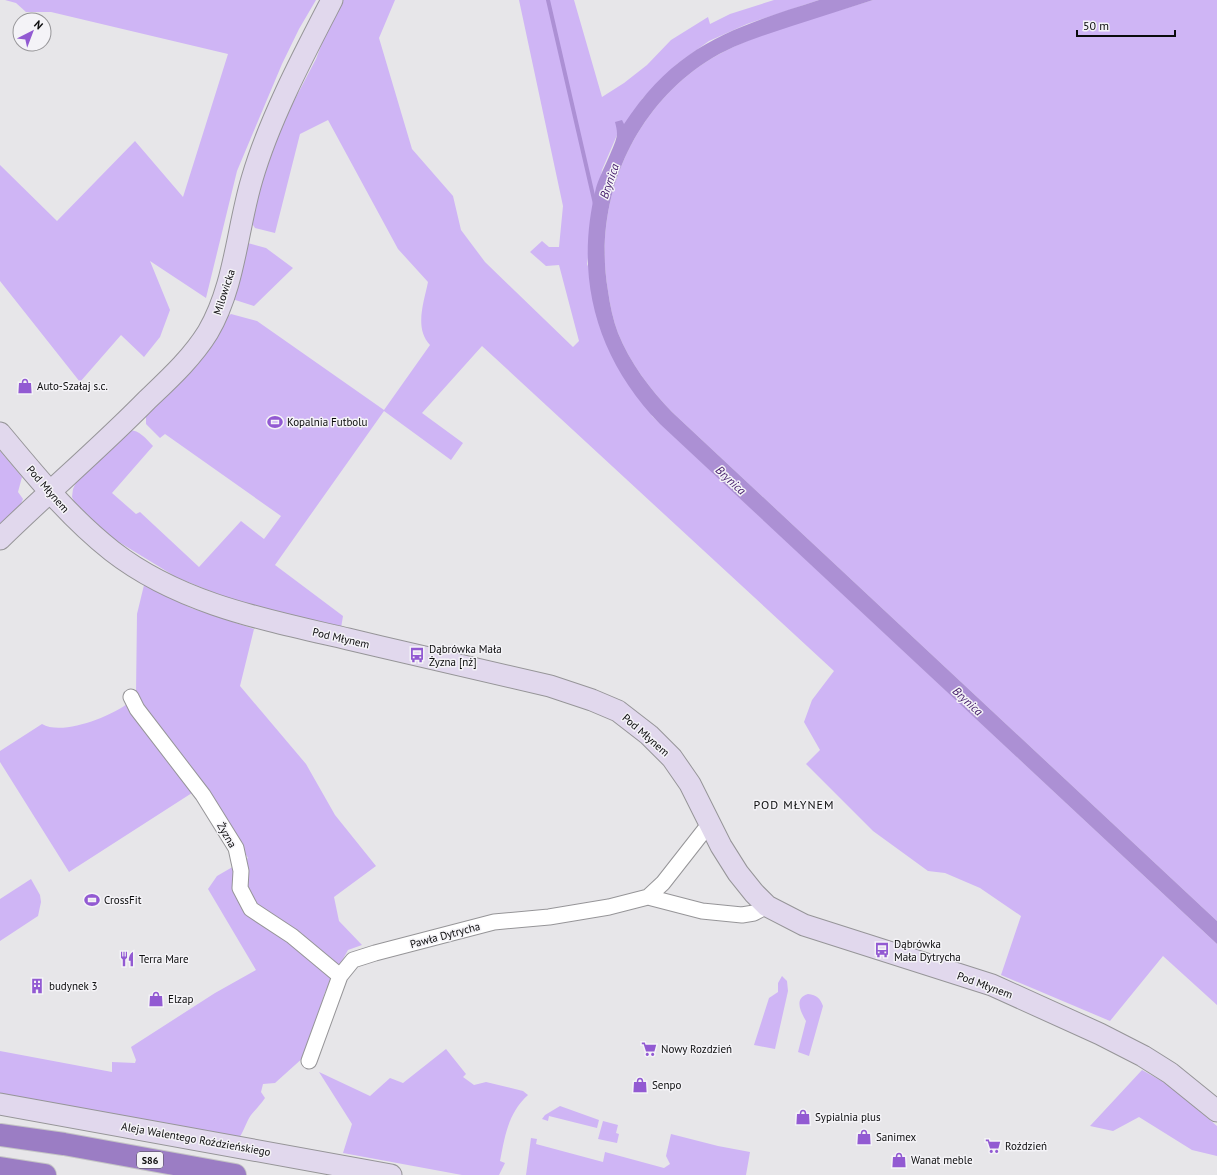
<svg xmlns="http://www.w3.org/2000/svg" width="1217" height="1175" font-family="'PT Sans',sans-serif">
<rect width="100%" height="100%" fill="#e7e6e9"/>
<path fill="#cfb5f5" d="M 5,0 L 316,0 L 299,29 L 282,64 L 237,171 L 206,298 L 150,261 L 170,310 L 160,337 L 144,357 L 121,335 L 80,382 L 0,281 L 0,165 L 57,221 L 135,141 L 183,197 L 228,54 L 51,12 L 26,12 L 16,3 Z
M 343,0 L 395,0 L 379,38 L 412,149 L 453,196 L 461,230 L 485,262 L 573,347 L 579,341 L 559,265 L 546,266 L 530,252 L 542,241 L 549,247 L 559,247 L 563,206 L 519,0 L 574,0 L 602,97 L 624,83 L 647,65 L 671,40 L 708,17 L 710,24 L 730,14 L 774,0 L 819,0 L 747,24 L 709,41 L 677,64 L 643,98 L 617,135 L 602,170 L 587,264 L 652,416 L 1217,944 L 1217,1005 L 1163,956 L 1110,1021 L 1001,975 L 1021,916 L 980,888 L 945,873 L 928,871 L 873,831 L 806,764 L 820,750 L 804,722 L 812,700 L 834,671 L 482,346 L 422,413 L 463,443 L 451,460 L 384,411 L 275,565 L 343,616 L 341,628 L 227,598 L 176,577 L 109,536 L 77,507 L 72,497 L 73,489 L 78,478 L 129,430 C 140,430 146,439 153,446 L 112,493 L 136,514 L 140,512 L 199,567 L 241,521 L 264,539 L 281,516 L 165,434 L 160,438 L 146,424 L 146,416 L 226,318 L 231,314 L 257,321 L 384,410 L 430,345 C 414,328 424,302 428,282 L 398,249 L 328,120 L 300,134 L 275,233 L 255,228 L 251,222 L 254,197 L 284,120 L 316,59 L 331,20 Z
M 873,0 L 1217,0 L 1217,921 L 672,412 C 650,389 630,363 618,333 C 613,320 610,305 608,291 C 593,204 630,112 706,62 C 751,33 820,17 873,0 Z
M 244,242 L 266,248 L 293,268 L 254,306 L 229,298 Z
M 0,451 L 22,477 L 18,492 L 23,499 L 20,506 L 0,527 Z
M 144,585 L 191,608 L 254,629 L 240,686 L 306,764 L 335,815 L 376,866 L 334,897 L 339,921 L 362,945 L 348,950 L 325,992 L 305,1056 L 275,1083 L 263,1084 L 261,1092 L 265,1098 C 261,1104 256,1109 251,1115 C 247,1120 244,1131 239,1138 L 0,1096 L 0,1051 L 112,1072 L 112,1062 L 135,1063 L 136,1060 L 131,1047 L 215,993 L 256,970 L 208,889 L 217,876 L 248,858 L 208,794 L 136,694 L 137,614 Z
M 127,704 L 195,791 L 69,872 L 0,762 L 0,751 L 42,724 C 62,736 109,717 127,704 Z
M 31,879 L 40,895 L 41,902 L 38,916 L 0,941 L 0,899 Z
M 782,976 L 787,981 L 788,991 L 775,1049 L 754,1045 L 769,998 L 778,992 L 778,983 Z
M 808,994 C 817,995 820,998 823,1006 L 809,1056 L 798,1052 L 806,1021 C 800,1011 794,998 808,994 Z
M 446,1049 L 466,1074 L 463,1077 L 474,1085 L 486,1082 L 523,1091 L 528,1095 C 508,1113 505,1136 500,1161 L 505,1163 L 499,1175 L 462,1175 L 343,1153 L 352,1124 L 319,1072 L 370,1096 L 390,1078 L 403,1083 Z
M 1142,1070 L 1167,1084 L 1217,1126 L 1217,1156 L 1192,1150 L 1139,1117 L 1113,1131 L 1090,1126 Z
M 560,1106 L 599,1120 L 597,1128 L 549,1116 L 548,1121 L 542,1119 L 545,1115 Z
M 603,1121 L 618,1125 L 616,1133 L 619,1134 L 617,1143 L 598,1139 Z
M 671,1134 L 718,1146 L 750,1152 L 746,1175 L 526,1175 L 531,1138 L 537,1139 L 536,1144 L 603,1162 L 605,1152 L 664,1168 L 670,1164 L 666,1156 Z"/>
<path fill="#ac90d4" d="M 819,0 L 873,0 C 846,9 819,17 792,26 C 762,36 732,45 706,62 C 630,112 593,204 608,291 C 610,305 613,320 618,333 C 630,363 650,389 672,412 L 1217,921 L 1217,944 L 660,424 C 596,358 574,277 596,188 C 600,174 617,143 617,134 C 617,130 616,126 615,122 L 622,120 L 624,124 C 677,44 732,28 819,0 Z"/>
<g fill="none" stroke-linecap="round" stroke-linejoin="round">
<path stroke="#ac90d4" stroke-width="4" d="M 548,0 L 595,204"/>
<g stroke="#969598" stroke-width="17">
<path id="street" d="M 131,697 L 137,709 L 203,795 L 236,848 L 241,871 L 240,888 L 251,909 L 292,936 L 340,976
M 648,897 L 663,883 L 710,823
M 309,1061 L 340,976 L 353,960 L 375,953 L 494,922 L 549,917 L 609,907 L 648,897 L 702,911 L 742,915 L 754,913 L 767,906"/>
</g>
<g stroke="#969598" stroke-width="23">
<path id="secondary" d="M 0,433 C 35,475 69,517 112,551 C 180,604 266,620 348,639 C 415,655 482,670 550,686 L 592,700 L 618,711 L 649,735 L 672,758 L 690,784 L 721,846 L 738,873 L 754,893 L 767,906 L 804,925 L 992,985 L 1100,1034 L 1143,1056 L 1170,1073 L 1217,1111
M 0,539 C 48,492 100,448 147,400 C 169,379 192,358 208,332 C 235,286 237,229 252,179 C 269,120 304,54 332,0
M 0,1104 L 391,1175"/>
</g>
<g stroke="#c4c4c5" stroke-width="24">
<path id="highway" d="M 0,1135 L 64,1144 L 235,1175
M 0,1168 L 45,1175"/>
</g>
<use href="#street" stroke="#fff" stroke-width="15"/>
<use href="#secondary" stroke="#e1d8ed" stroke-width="21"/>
<use href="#highway" stroke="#9b7dc4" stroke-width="22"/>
</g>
<defs>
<g id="shop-bare" transform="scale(1.2)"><path d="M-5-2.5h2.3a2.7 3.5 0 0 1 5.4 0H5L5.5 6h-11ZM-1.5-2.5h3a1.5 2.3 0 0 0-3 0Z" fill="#925ad2" stroke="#f4f3f7" stroke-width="2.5" paint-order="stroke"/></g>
<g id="stadium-bare" transform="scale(1.2)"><path d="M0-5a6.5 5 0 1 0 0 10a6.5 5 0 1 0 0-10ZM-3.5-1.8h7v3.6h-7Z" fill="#925ad2" stroke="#f4f3f7" stroke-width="2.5" paint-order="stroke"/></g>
<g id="bus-bare" transform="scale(1.2)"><path d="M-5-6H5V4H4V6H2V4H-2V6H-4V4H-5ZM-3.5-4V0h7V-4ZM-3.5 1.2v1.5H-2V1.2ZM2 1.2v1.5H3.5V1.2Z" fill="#925ad2" stroke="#f4f3f7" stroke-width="2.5" paint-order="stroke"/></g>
<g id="restaurant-bare" transform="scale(1.2)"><path d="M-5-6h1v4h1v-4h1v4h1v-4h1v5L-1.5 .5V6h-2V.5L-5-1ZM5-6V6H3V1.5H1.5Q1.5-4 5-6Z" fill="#925ad2" stroke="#f4f3f7" stroke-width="2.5" paint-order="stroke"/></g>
<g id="building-bare" transform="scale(1.2)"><path d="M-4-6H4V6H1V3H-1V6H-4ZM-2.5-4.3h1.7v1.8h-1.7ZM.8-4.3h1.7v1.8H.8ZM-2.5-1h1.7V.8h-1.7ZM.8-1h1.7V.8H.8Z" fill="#925ad2" stroke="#f4f3f7" stroke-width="2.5" paint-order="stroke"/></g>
<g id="supermarket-bare" transform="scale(1.2)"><path d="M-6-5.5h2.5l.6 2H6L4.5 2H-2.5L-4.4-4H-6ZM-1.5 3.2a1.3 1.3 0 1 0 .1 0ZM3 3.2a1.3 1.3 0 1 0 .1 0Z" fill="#925ad2" stroke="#f4f3f7" stroke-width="2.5" paint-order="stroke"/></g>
</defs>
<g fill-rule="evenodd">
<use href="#shop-bare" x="25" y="386"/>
<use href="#stadium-bare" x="275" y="422"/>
<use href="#bus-bare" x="417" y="655"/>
<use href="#stadium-bare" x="92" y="900"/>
<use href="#bus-bare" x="882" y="950"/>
<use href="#restaurant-bare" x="127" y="959"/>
<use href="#building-bare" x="37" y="986"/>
<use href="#shop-bare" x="156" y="999"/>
<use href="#supermarket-bare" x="649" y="1049"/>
<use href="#shop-bare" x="640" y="1085"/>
<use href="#shop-bare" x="803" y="1117"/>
<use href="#shop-bare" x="864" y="1137"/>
<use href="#supermarket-bare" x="993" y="1146"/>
<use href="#shop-bare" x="899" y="1160"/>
</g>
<g text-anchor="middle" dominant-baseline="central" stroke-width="3" stroke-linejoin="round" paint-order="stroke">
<rect fill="#f4f3f7" stroke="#515152" stroke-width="1" x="137" y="1152" width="26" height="16" rx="3"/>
<g font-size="10" font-weight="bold" fill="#0b0b0c">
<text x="150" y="1160">S86</text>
</g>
<g font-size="11" fill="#0b0b0c" stroke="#f4f3f7">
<text transform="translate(224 292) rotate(-72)">Milowicka</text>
<text transform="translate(48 489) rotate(49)">Pod Młynem</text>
<text transform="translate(341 638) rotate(13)">Pod Młynem</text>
<text transform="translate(646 735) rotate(41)">Pod Młynem</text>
<text transform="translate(227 835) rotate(60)">Żyzna</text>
<text transform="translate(445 935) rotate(-15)">Pawła Dytrycha</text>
<text transform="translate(985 985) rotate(20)">Pod Młynem</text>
<text transform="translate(196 1139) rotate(10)">Aleja Walentego Roździeńskiego</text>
</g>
<g font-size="11" fill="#0b0b0c" stroke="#f4f3f7" text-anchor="start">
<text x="37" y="386">Auto-Szałaj s.c.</text>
<text x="287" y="422">Kopalnia Futbolu</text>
<text x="429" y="649">Dąbrówka Mała<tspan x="429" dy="13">Żyzna [nż]</tspan></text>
<text x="104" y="900">CrossFit</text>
<text x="894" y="944">Dąbrówka<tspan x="894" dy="13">Mała Dytrycha</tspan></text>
<text x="139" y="959">Terra Mare</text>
<text x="49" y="986">budynek 3</text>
<text x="168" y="999">Elzap</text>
<text x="661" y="1049">Nowy Rozdzień</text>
<text x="652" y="1085">Senpo</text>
<text x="815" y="1117">Sypialnia plus</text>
<text x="876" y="1137">Sanimex</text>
<text x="1005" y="1146">Roździeń</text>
<text x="911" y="1160">Wanat meble</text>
</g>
<g font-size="12" font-style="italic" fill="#401767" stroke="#f4f3f7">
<text transform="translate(609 181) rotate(-71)">Brynica</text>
<text transform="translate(731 480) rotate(43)">Brynica</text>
<text transform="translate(968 701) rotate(43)">Brynica</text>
</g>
<g font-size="12" letter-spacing="1" fill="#0b0b0c" stroke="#f4f3f7">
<text x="794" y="804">POD MŁYNEM</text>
</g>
</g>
<g transform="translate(32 32) rotate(42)"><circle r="19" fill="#f4f3f7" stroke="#979699"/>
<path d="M0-3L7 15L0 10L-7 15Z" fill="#925ad2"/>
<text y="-6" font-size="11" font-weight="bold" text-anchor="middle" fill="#0b0b0c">N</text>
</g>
<path d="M1077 30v6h98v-6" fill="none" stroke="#0b0b0c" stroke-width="2"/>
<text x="1083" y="30" font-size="12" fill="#0b0b0c" stroke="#f4f3f7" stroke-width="3" paint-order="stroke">50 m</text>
</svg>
